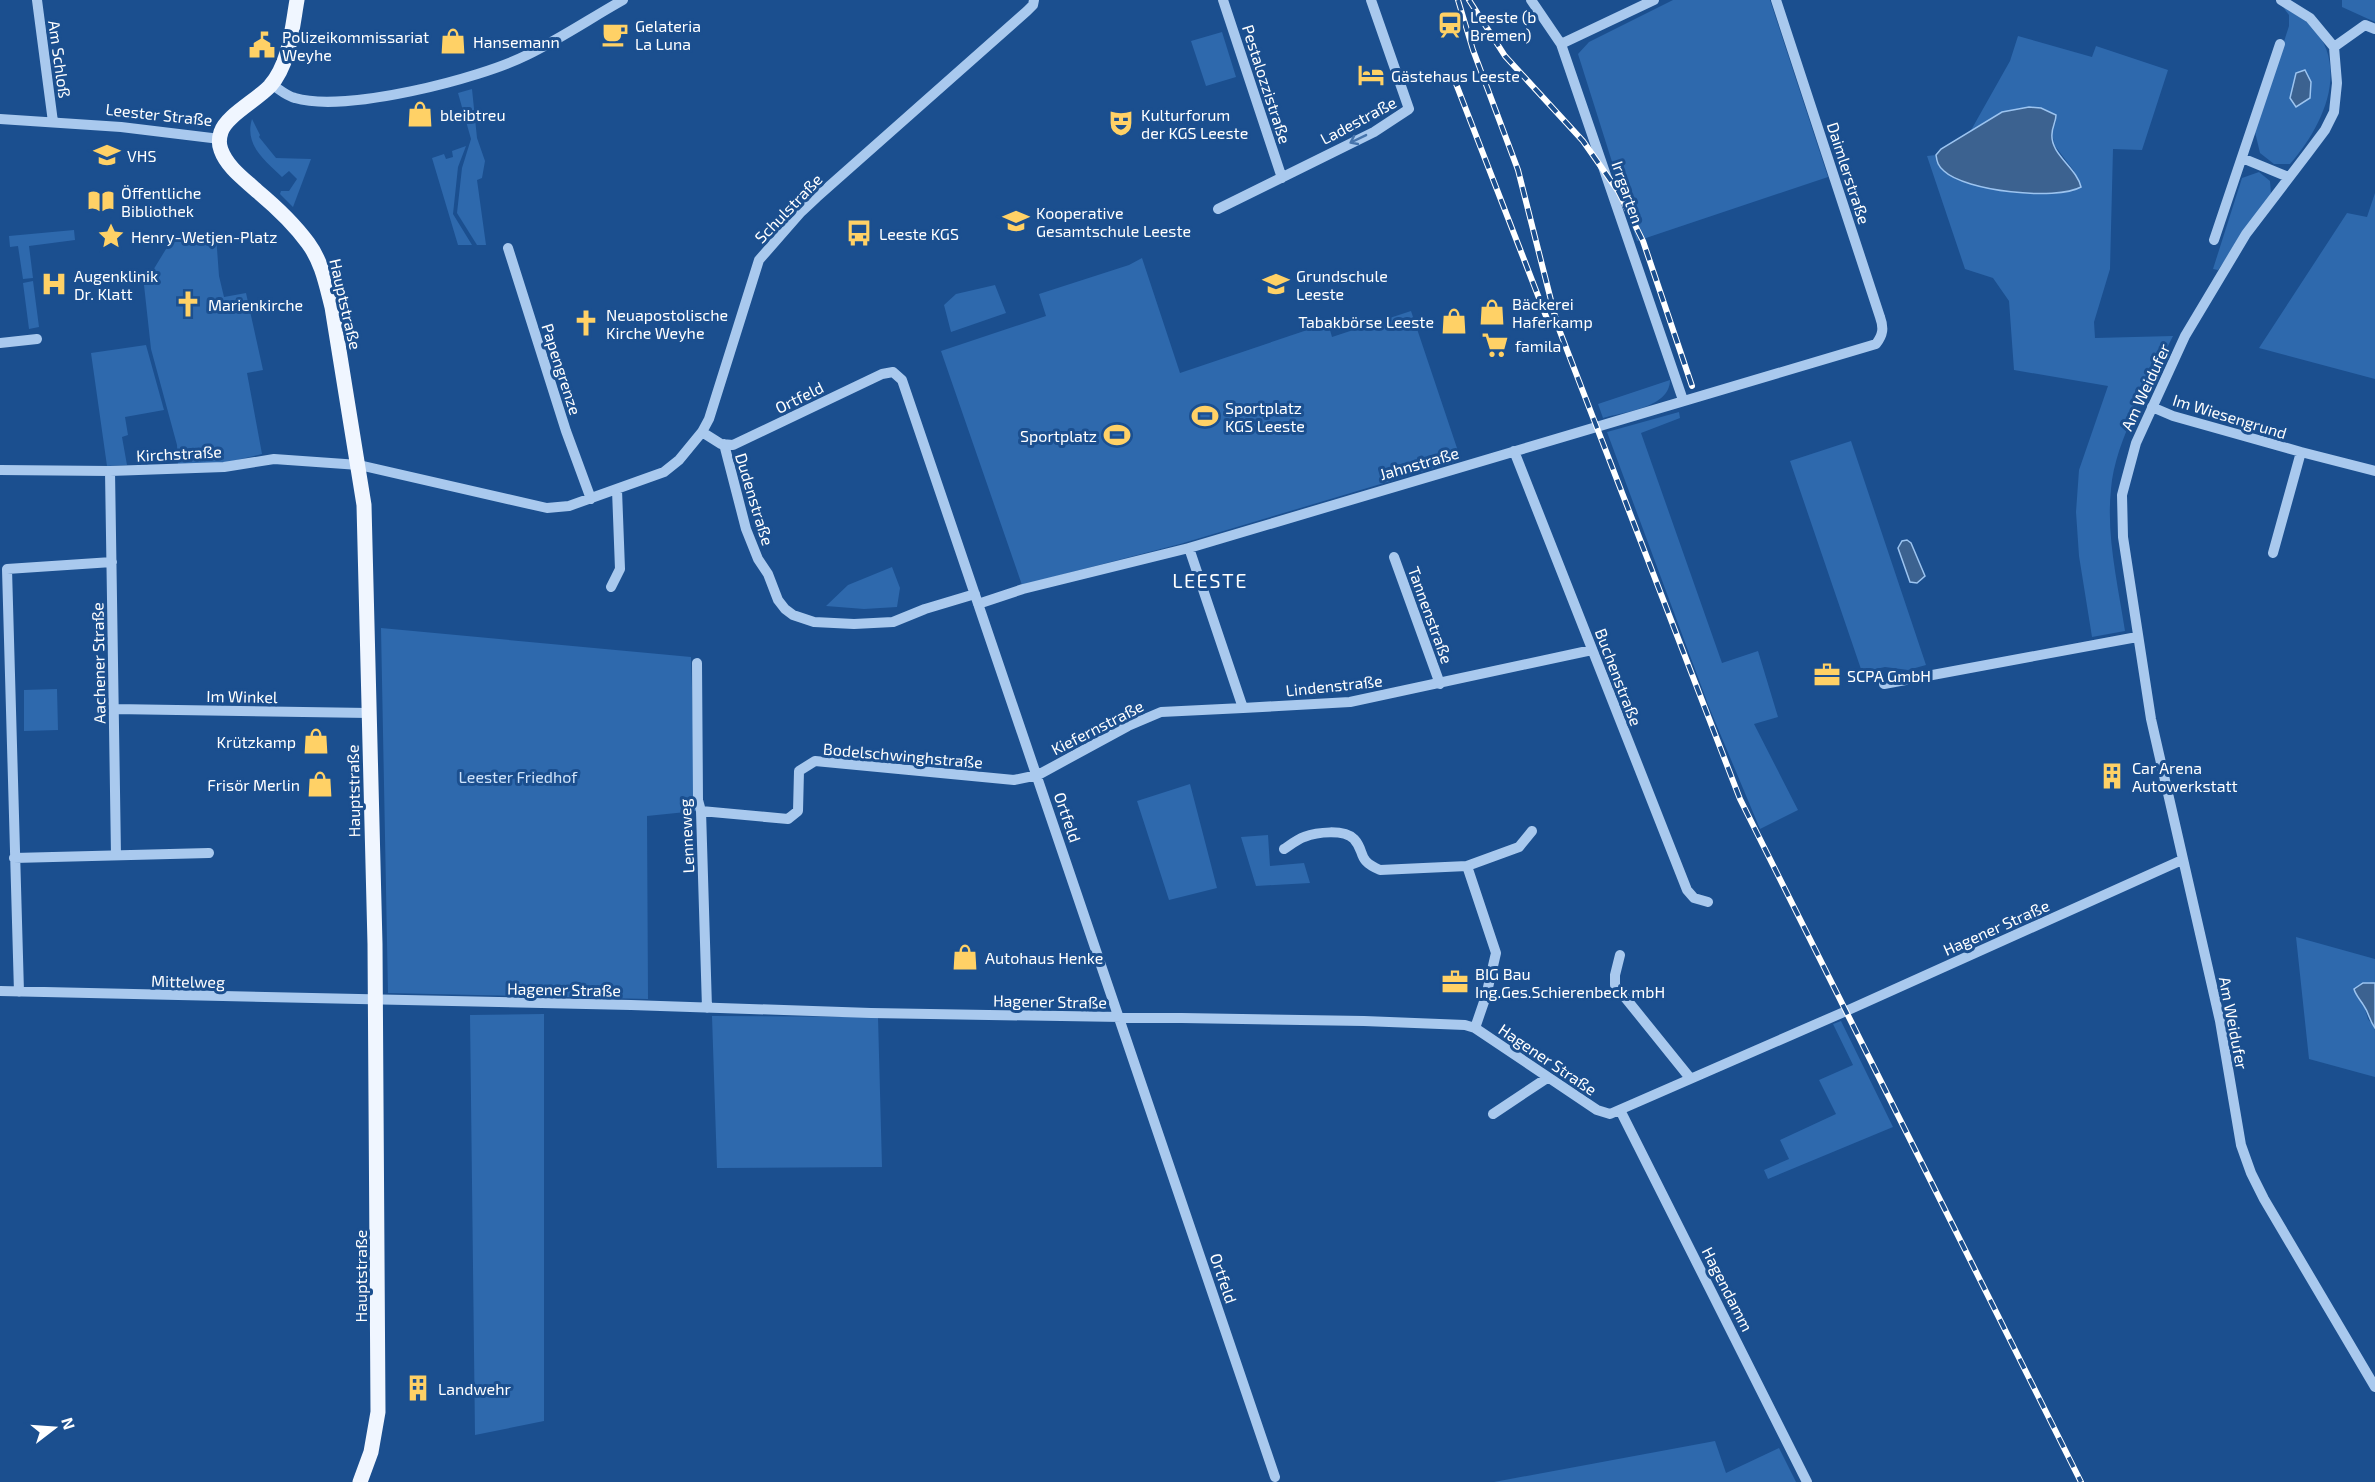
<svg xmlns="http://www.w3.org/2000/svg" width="2375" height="1482" font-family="'Exo 2',sans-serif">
<rect width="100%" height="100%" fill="#1b4f8f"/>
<path fill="#2e69ad" d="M 1673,0 L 1770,0 L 1828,177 L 1637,241 L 1578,54 L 1589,42 Z
M 2342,0 L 2375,0 L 2375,22 L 2342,7 Z
M 2283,7 C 2292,13 2306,19 2313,27 C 2350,70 2322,127 2290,164 L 2274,164 L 2260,153 L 2255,132 L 2289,26 L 2289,15 Z
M 1222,32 L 1236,77 L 1206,86 L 1191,41 Z
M 2018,36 L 2092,57 L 2096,46 L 2168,70 L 2142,150 L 2113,149 L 2110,269 L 2094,322 L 2095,338 L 2173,336 C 2151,380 2115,440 2111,489 C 2106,536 2118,585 2125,631 L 2092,637 L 2079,556 L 2076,512 L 2079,470 L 2108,386 L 2014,370 L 2009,301 L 1993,278 L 1965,269 L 1927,156 L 1936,155 L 1938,164 C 1950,171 1963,179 1975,184 C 2001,195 2047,195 2074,191 L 2074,171 L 2055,146 L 2052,134 L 2056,121 L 1986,124 L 1970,132 L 2010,61 Z
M 472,89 L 477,138 L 485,161 L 482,178 L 477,180 L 486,245 L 477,245 L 457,213 L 462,168 L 471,139 L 458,93 Z
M 252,119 L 260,135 L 259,137 L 276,158 L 311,159 L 293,207 L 280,194 L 281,191 L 289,191 L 297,179 L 289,171 L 282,177 C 265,161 244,145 252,119 Z
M 466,146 L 458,167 L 453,214 L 472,245 L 458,245 L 432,158 L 444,154 L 446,159 L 453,157 L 452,151 Z
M 2259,172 L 2270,181 L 2271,194 L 2218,270 L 2213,269 L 2242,178 Z
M 2375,193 L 2375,379 L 2259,348 L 2347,213 L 2367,217 Z
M 74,230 L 75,240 L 29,246 L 33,278 L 23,279 L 18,246 L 10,247 L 9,236 Z
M 185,235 L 216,235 L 219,276 L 224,297 L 246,293 L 263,370 L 247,373 L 262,454 L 224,463 L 178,466 L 177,445 L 151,349 L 144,285 L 174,236 Z
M 1142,258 L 1180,373 L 1328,323 L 1332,337 L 1411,311 L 1461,460 L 1180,544 L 1022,585 L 941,351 L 1046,316 L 1039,294 L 1129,265 Z
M 33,281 L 39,327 L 29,329 L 23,283 Z
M 995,285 L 1006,313 L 951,332 L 944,305 L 956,294 Z
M 146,345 L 164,410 L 125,417 L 128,435 L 122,437 L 127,465 L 107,466 L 91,353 Z
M 1670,380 C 1670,408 1623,412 1603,418 L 1598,404 Z
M 1679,412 L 1680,418 L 1641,433 L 1722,663 L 1758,651 L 1778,717 L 1754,724 L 1798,810 L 1760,829 L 1709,707 L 1607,432 Z
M 1851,441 L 1926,665 L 1908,670 L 1885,667 L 1862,672 L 1790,461 Z
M 892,567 L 900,588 L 897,607 L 864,609 L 826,606 L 848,585 Z
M 381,628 L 691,657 L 696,811 L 647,816 L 648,999 L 388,993 Z
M 57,689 L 58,730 L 24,731 L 24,690 Z
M 1190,784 L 1217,888 L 1169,900 L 1137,801 Z
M 1268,835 L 1270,866 L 1304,863 L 1310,883 L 1256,886 L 1241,837 Z
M 2296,937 L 2375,959 L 2375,983 L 2363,983 L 2357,997 L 2364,1006 L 2368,1019 L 2375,1028 L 2375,1077 L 2309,1059 Z
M 544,1014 L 544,1421 L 475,1435 L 470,1015 Z
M 712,1016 L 878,1017 L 882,1167 L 717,1168 Z
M 1841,1021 L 1893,1127 L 1768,1179 L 1764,1170 L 1789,1159 L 1780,1140 L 1836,1114 L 1819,1080 L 1853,1065 L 1833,1024 Z
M 1715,1441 L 1726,1473 L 1779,1448 L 1796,1482 L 1494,1482 Z"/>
<path fill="#3c6290" stroke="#9cc4f0" stroke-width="1.5" d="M 2305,70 L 2311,82 L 2310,98 L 2296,107 L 2290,98 L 2296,73 Z
M 2029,107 L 2041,108 L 2056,115 C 2056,122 2052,127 2052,134 C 2050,154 2077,168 2081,187 C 2056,201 1965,191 1944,171 C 1938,166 1937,162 1936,155 L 1941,149 L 2002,112 Z
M 1907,540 L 1911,543 L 1925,576 L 1917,583 L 1910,582 L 1898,548 L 1902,541 Z
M 2363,983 L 2375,983 L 2375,1028 C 2369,1020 2369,1013 2364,1006 C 2360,999 2356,996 2354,989 Z"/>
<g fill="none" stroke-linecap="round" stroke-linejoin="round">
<path stroke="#a9c9ee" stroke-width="10" d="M 37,0 L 53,122
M 1223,0 L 1282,178
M 1531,0 L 1561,44 L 1683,400
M 2281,0 L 2310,18 L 2334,47
M 1561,44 L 1654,0
M 2334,47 L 2337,83 L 2334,112 L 2325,130 L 2307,154 L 2246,234 L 2185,336 L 2136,443 L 2122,495 L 2123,537 L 2151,719 L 2220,1021 L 2241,1145 L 2251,1173 L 2264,1199 L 2375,1387
M 2334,47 L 2365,25 L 2375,29
M 271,84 C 279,89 286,96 295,98 C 345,113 479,79 527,55 C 560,39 591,18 623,0
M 0,119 L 121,127 L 220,139
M 2242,158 L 2288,177
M 1218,209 L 1374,132 L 1409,109 L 1371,0
M 2214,240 L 2280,44
M 508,248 L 566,431 L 591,499
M 0,343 L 37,339
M 2152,407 L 2173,416 L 2301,452 L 2273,553
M 702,432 L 721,444 L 733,445 L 882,374 L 893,372 L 902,380 L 1275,1477
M 724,444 L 746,529 L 758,559 L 768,574 L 778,600 L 785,609 L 793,615 L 814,622 L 854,624 L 893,622 L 925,609 L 975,594
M 1514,451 L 1687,890 L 1694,898 L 1708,902
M 2301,452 L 2375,471
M 0,470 L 110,471 L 224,467 L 274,459 L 359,465 L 547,508 L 569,506 L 664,472 L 679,460 L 702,432 L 709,419 L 759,260 L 801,212 L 817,197 L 1027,11 L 1033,5 L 1034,0
M 110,471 L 116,855
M 1189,548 L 1243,708 L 1350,702 L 1592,650
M 1394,557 L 1440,684
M 611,587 L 620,569 L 617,490
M 978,604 L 1023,589 L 1189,548 L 1876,344 C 1883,335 1884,328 1880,317 L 1776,0
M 697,663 L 698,800 L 701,811 L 707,1008
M 1884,684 L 2137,637
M 114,709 L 369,713
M 701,811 L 788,819 L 798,811 L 799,771 L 815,761 L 1014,780 L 1038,775 L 1128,726 L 1161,712 L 1243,708
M 1284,849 C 1290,845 1298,839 1304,837 C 1317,832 1344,829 1354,839 C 1366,852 1356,860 1380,870 L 1467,866
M 14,858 L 209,853
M 1620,955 L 1615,975 L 1615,985 L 1690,1078
M 0,991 L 631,1005 L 871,1013 L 1364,1021 L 1465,1025 L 1475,1028 L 1597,1110 L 1610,1114 L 1844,1012 L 2182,860
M 19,992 L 7,569 L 112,562
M 1475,1028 L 1486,996 L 1496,953 L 1467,866 L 1519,847 L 1532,831
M 1620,1110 L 1807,1482
M 1493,1114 L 1547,1078"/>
<path stroke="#f0f6ff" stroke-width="15" d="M 297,0 C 292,28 290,63 270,86 C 257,100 226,116 221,132 C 219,138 219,145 221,150 C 227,167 244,179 257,191 C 275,206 294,224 308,243 C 322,262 326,284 332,307 L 364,505 L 375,944 L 378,1412 L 371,1452 L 360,1482"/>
<g stroke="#fff" stroke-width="6">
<path id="rail" d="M 1458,0 L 1473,50 L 1518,170 L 1557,324 L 1740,799 L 2081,1482
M 1469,0 L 1505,56 L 1583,141 L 1618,191 L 1643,241 L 1692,386
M 1453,76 L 1549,324"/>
</g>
<use href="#rail" stroke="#1b4f8f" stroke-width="4" stroke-dasharray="11" stroke-linecap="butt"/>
</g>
<defs><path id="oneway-shaft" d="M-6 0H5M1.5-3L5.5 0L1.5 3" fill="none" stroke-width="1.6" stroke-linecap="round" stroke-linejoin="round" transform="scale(1.5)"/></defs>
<use stroke="#4674ac" href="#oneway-shaft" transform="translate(1358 139) rotate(154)"/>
<defs>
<g id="station-bare" transform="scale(2.07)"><path d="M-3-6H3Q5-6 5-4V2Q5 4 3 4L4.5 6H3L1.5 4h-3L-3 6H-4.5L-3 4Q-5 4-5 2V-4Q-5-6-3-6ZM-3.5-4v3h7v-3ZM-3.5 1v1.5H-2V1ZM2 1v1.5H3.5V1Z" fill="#ffd166" stroke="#1b4f8f" stroke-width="2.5" paint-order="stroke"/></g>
<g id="cafe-bare" transform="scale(2.07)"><path d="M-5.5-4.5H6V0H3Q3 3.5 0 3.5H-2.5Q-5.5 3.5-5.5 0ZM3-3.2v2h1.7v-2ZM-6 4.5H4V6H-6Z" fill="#ffd166" stroke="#1b4f8f" stroke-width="2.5" paint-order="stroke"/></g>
<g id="shop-bare" transform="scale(2.07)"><path d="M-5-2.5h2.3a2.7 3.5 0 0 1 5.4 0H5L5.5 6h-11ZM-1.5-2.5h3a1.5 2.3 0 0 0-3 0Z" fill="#ffd166" stroke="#1b4f8f" stroke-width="2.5" paint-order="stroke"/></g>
<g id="civic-bare" transform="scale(2.07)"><path d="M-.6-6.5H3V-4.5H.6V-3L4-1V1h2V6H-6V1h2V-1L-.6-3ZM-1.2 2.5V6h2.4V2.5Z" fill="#ffd166" stroke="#1b4f8f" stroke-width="2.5" paint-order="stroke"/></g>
<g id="hotel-bare" transform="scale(2.07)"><path d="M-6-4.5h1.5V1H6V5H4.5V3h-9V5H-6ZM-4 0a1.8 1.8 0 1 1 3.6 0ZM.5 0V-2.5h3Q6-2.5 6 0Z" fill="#ffd166" stroke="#1b4f8f" stroke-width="2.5" paint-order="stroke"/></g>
<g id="theatre-bare" transform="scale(2.07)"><path d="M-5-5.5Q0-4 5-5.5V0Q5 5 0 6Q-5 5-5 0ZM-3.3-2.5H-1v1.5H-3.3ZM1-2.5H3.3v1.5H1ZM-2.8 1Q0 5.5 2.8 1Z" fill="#ffd166" stroke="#1b4f8f" stroke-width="2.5" paint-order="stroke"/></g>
<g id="school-bare" transform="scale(2.07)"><path d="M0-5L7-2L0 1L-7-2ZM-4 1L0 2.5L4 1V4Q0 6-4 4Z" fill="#ffd166" stroke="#1b4f8f" stroke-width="2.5" paint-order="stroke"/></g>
<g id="library-bare" transform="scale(2.07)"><path d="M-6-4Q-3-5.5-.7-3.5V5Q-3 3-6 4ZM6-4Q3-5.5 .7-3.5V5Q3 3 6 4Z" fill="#ffd166" stroke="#1b4f8f" stroke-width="2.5" paint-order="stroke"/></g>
<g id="bus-bare" transform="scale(2.07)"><path d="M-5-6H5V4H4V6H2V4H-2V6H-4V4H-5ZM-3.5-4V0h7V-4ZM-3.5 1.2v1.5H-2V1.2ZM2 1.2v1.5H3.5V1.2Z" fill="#ffd166" stroke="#1b4f8f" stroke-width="2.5" paint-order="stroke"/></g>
<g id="sight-bare" transform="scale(2.07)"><path d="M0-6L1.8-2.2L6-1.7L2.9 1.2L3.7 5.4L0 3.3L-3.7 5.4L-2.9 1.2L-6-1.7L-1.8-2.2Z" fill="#ffd166" stroke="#1b4f8f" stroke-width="2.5" paint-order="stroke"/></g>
<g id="hospital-bare" transform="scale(2.07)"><path d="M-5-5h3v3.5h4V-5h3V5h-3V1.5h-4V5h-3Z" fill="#ffd166" stroke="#1b4f8f" stroke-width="2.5" paint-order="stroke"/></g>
<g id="church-bare" transform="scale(2.07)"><path d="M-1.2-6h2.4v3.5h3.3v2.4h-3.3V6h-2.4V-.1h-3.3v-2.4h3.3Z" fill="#ffd166" stroke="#1b4f8f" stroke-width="2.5" paint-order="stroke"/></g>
<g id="supermarket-bare" transform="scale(2.07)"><path d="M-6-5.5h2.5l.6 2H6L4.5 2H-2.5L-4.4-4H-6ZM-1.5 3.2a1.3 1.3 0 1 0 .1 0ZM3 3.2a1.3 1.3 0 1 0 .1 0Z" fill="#ffd166" stroke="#1b4f8f" stroke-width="2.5" paint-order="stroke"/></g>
<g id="stadium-bare" transform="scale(2.07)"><path d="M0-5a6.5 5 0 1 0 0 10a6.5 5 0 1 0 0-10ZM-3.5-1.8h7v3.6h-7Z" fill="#ffd166" stroke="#1b4f8f" stroke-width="2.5" paint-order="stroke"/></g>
<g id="office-bare" transform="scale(2.07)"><path d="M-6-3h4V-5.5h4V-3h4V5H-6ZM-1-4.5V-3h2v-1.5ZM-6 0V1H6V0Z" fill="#ffd166" stroke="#1b4f8f" stroke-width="2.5" paint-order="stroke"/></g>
<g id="building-bare" transform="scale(2.07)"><path d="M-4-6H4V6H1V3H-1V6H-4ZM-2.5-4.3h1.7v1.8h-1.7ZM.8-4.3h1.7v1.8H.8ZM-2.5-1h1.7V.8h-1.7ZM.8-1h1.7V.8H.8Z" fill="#ffd166" stroke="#1b4f8f" stroke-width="2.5" paint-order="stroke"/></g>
</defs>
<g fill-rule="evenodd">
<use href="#station-bare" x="1450" y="25"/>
<use href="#cafe-bare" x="615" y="34"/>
<use href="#shop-bare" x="453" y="41"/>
<use href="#civic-bare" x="262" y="45"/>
<use href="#hotel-bare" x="1371" y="75"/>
<use href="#shop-bare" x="420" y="114"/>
<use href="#theatre-bare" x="1121" y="123"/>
<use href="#school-bare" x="107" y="155"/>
<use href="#library-bare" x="101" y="201"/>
<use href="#school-bare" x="1016" y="221"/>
<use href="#bus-bare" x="859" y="233"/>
<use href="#sight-bare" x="111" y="236"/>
<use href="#hospital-bare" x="54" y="284"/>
<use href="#school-bare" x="1276" y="284"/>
<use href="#church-bare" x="188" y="304"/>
<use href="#shop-bare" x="1492" y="312"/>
<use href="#shop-bare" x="1454" y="321"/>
<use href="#church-bare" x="586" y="323"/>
<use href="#supermarket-bare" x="1495" y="345"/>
<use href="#stadium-bare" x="1205" y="416"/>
<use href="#stadium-bare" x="1117" y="435"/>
<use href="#office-bare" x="1827" y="675"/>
<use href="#shop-bare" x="316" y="741"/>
<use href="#building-bare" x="2112" y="776"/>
<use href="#shop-bare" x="320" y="784"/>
<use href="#shop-bare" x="965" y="957"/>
<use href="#office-bare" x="1455" y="982"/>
<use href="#building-bare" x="418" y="1388"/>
</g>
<g text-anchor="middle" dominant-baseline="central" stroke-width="6" stroke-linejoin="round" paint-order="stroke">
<g font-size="16" fill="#fff" stroke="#1b4f8f" text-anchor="start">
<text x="1470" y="16">Leeste (b<tspan x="1470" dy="18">Bremen)</tspan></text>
<text x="635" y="25">Gelateria<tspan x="635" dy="18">La Luna</tspan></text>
<text x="282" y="36">Polizeikommissariat<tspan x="282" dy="18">Weyhe</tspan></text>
<text x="473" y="41">Hansemann</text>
<text x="1391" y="75">Gästehaus Leeste</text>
<text x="440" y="114">bleibtreu</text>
<text x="1141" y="114">Kulturforum<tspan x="1141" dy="18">der KGS Leeste</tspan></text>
<text x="127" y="155">VHS</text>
<text x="121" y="192">Öffentliche<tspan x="121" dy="18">Bibliothek</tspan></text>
<text x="1036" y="212">Kooperative<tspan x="1036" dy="18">Gesamtschule Leeste</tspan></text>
<text x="879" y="233">Leeste KGS</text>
<text x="131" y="236">Henry-Wetjen-Platz</text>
<text x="74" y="275">Augenklinik<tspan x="74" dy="18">Dr. Klatt</tspan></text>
<text x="1296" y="275">Grundschule<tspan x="1296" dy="18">Leeste</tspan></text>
<text x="1512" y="303">Bäckerei<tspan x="1512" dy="18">Haferkamp</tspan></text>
<text x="208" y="304">Marienkirche</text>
<text x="606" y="314">Neuapostolische<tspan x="606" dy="18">Kirche Weyhe</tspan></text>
<text x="1434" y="321" text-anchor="end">Tabakbörse Leeste</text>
<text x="1515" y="345">famila</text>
<text x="1225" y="407">Sportplatz<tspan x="1225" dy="18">KGS Leeste</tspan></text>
<text x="1097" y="435" text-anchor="end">Sportplatz</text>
<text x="1847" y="675">SCPA GmbH</text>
<text x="296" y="741" text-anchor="end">Krützkamp</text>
<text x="2132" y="767">Car Arena<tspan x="2132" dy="18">Autowerkstatt</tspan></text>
<text x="300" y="784" text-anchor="end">Frisör Merlin</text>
<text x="985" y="957">Autohaus Henke</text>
<text x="1475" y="973">BIG Bau<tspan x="1475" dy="18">Ing.Ges.Schierenbeck mbH</tspan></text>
<text x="438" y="1388">Landwehr</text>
</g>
<g font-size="16" fill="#fff" stroke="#1b4f8f">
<text transform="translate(60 59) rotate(82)">Am Schloß</text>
<text transform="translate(1267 84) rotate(72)">Pestalozzistraße</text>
<text transform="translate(159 114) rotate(6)">Leester Straße</text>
<text transform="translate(1358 120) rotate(-28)">Ladestraße</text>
<text transform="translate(1849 173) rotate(72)">Daimlerstraße</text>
<text transform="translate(1628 192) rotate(71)">Irrgarten</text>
<text transform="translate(788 208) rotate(-46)">Schulstraße</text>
<text transform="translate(346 304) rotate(77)">Hauptstraße</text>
<text transform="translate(562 369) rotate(72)">Papengrenze</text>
<text transform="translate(2145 387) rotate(-65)">Am Weidufer</text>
<text transform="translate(799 397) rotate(-26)">Ortfeld</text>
<text transform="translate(2230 416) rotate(17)">Im Wiesengrund</text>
<text transform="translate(179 453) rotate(-3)">Kirchstraße</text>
<text transform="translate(1419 463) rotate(-16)">Jahnstraße</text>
<text transform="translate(755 499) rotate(73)">Dudenstraße</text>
<text transform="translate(1431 615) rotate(70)">Tannenstraße</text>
<text transform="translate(98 663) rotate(-91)">Aachener Straße</text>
<text transform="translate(1619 677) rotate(69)">Buchenstraße</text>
<text transform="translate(1334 685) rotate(-6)">Lindenstraße</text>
<text transform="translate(242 696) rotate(1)">Im Winkel</text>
<text transform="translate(1097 727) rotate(-27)">Kiefernstraße</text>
<text transform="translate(903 755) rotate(5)">Bodelschwinghstraße</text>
<text transform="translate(353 791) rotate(-91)">Hauptstraße</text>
<text transform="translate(1068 817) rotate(71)">Ortfeld</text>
<text transform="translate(686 836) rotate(-93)">Lenneweg</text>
<text transform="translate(1996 927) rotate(-24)">Hagener Straße</text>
<text transform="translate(188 981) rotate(1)">Mittelweg</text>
<text transform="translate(564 989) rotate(1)">Hagener Straße</text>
<text transform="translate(1050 1001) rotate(1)">Hagener Straße</text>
<text transform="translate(2234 1023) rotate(79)">Am Weidufer</text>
<text transform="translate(1548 1059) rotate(34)">Hagener Straße</text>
<text transform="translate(360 1276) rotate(-90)">Hauptstraße</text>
<text transform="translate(1224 1278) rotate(71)">Ortfeld</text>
<text transform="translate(1728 1289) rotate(63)">Hagendamm</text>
</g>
<g font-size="16" fill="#cfe3fa" stroke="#1b4f8f">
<text x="518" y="776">Leester Friedhof</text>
</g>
<g font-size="20" letter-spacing="1.5" fill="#fff" stroke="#1b4f8f">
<text x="1210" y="580">LEESTE</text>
</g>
</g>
<g transform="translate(54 1428) rotate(73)" stroke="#1b4f8f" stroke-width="4.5" paint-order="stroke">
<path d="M0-4.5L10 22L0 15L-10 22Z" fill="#ffffff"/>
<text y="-9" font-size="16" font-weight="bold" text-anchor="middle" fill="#ffffff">N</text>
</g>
</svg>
